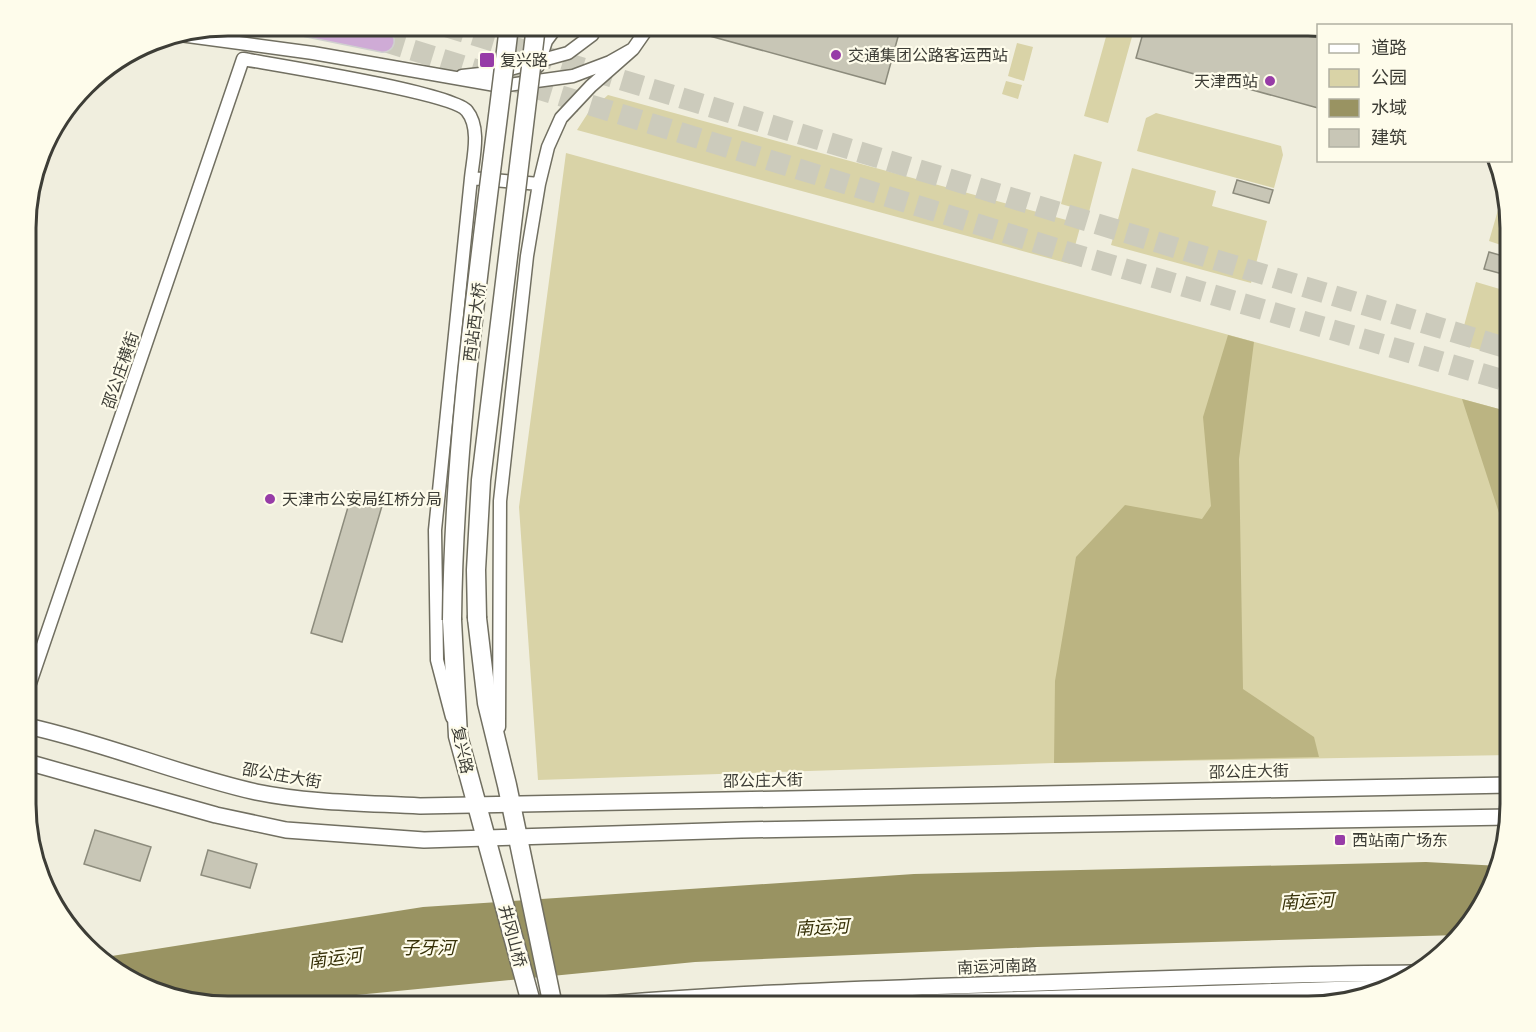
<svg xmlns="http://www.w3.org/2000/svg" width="1536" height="1032" font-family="Lora,'Noto Sans SC',serif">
<rect width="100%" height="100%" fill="#f0eede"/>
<path fill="#d9d3a7" d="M 1109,26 L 1135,26 L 1108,123 L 1084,116 Z
M 1017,43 L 1033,47 L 1024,81 L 1008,76 Z
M 1006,81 L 1022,85 L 1018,99 L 1002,94 Z
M 608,95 L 1081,224 L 1070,264 L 577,130 L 588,113 Z
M 1156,113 L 1281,146 L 1283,155 L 1274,188 L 1137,151 L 1146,118 Z
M 566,153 L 1510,412 L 1510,755 L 1054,763 L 538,780 L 519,507 Z
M 1074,154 L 1102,162 L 1089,212 L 1061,204 Z
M 1132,168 L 1216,191 L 1212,206 L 1267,221 L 1251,283 L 1111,245 Z
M 1505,207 L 1508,208 L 1510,248 L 1489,241 L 1498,210 Z
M 1476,282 L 1510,292 L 1510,358 L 1459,344 Z"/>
<path fill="#bbb482" d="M 1228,335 L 1254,342 L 1239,459 L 1243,689 L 1314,737 L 1319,757 L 1054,763 L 1055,681 L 1076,557 L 1125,505 L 1202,519 L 1211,506 L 1203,417 Z
M 1462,399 L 1510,412 L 1510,515 L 1500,516 Z"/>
<path fill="#999362" d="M 1426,862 L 1500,866 L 1469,927 L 1459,935 L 1037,947 L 695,962 L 245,1006 L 215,1006 L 163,996 L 105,965 L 99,958 L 423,907 L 914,874 Z"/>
<path fill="#c8c6b6" stroke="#8c8b7c" stroke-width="1.5" d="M 685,26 L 901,26 L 885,84 L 684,29 Z
M 1145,26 L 1318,26 L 1318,108 L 1136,58 Z
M 1237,180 L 1273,190 L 1269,203 L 1233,193 Z
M 1489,252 L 1510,258 L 1510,276 L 1484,269 Z
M 353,490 L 384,499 L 342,642 L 311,633 Z
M 95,830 L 151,847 L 140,881 L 84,864 Z
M 208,850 L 257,864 L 250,888 L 201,875 Z"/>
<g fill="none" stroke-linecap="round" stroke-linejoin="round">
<path stroke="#cccbbc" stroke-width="21" stroke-dasharray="21 10" stroke-linecap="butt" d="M 444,26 L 1510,349
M 383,41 L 1074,254 L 1510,382"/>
<g stroke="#716f61" stroke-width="15">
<path id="minor" d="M 180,35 L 313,53 L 501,86 L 573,76 L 610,62 L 633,49 L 649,26
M 538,66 L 546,41 L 557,26
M 462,76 L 499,72 L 568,53 L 592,35 L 597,26
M 471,178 L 539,184
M 27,692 L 243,59 C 276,65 453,93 467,111 C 481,128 473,158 471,178 L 435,530 L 437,660 L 452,717
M 499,727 L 500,501 L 527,256 L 539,184 L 548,147 L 561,118 L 591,86 L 633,49"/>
</g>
<g stroke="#716f61" stroke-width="18">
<path id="tertiary" d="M 27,726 C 105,743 180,775 256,792 C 310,803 365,803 420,806 L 1510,785
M 27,762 L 216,815 L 286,830 L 424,840 L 741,830 L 1510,817
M 582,1006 C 724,993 866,989 1009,984 C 1144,979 1278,974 1413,973
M 811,1006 L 1385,988"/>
</g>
<g stroke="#716f61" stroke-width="21">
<path id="secondary" d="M 477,618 L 487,703 L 507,785 L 553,1006
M 452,620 L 458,736 L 532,1006"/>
</g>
<g stroke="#d0d0cf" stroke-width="24">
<path id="trunk" d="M 309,26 L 383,41"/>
</g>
<use href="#minor" stroke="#fff" stroke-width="12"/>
<use href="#tertiary" stroke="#fff" stroke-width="15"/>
<use href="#secondary" stroke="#fff" stroke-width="18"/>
<use href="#trunk" stroke="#cfabd6" stroke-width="21"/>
<g stroke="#716f61" stroke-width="21" stroke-linecap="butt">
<path id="secondary-bridge" d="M 477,618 L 476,570 L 481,480 L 536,26
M 452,620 C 454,421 486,223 509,26"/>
</g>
<use href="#secondary-bridge" stroke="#fff" stroke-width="18"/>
</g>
<g fill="#973ca7" stroke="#fefceb" stroke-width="2">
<circle cx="836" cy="55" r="6"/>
<rect x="479" y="52" width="16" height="16" rx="3"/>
<circle cx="1270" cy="81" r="6"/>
<circle cx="270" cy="499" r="6"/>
<rect x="1334" y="834" width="12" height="12" rx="3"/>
</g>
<g text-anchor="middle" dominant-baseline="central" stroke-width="4.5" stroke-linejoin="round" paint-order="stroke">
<g font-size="16" fill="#3d3d36" stroke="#fefceb" text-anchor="start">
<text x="848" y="55">交通集团公路客运西站</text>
<text x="500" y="60">复兴路</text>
<text x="1258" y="81" text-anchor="end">天津西站</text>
<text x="282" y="499">天津市公安局红桥分局</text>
<text x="1352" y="840">西站南广场东</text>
</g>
<g font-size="16" fill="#3d3d36" stroke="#fefceb">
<text transform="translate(474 322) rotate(-83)">西站西大桥</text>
<text transform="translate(120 370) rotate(-71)">邵公庄横街</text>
<text transform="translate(463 750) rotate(78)">复兴路</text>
<text transform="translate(1249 771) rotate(-1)">邵公庄大街</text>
<text transform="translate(282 775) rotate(10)">邵公庄大街</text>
<text transform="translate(763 780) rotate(-1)">邵公庄大街</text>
<text transform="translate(513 936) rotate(75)">井冈山桥</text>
<text transform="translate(997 966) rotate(-2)">南运河南路</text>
</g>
<g font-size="18" font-style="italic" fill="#373108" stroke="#fefceb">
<text transform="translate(1307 901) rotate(-3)">南运河</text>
<text transform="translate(822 927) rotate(-3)">南运河</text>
<text x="428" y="947">子牙河</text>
<text transform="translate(335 958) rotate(-7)">南运河</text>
</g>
</g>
<path d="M0 0H1536V1032H0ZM228 36H1308A192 192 0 0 1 1500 228V804A192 192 0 0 1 1308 996H228A192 192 0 0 1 36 804V228A192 192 0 0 1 228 36Z" fill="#fefceb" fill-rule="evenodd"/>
<path fill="none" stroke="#3d3d36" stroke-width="3" d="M228 36H1308A192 192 0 0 1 1500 228V804A192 192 0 0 1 1308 996H228A192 192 0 0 1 36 804V228A192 192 0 0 1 228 36Z"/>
<rect x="1317" y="24" width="195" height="138" fill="#fefceb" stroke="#b1b0a3" stroke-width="1.5"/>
<rect x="1329" y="44" width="30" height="9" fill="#ffffff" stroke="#b1b0a3" stroke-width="1.5"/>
<text x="1371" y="54" font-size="18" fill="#3d3d36">道路</text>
<rect x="1329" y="69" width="30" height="18" fill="#d9d3a7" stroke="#b1b0a3" stroke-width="1.5"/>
<text x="1371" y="84" font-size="18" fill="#3d3d36">公园</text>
<rect x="1329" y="99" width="30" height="18" fill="#999362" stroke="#b1b0a3" stroke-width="1.5"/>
<text x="1371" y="114" font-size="18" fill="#3d3d36">水域</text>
<rect x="1329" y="129" width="30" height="18" fill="#c8c6b6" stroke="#b1b0a3" stroke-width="1.5"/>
<text x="1371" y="144" font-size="18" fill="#3d3d36">建筑</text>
</svg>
